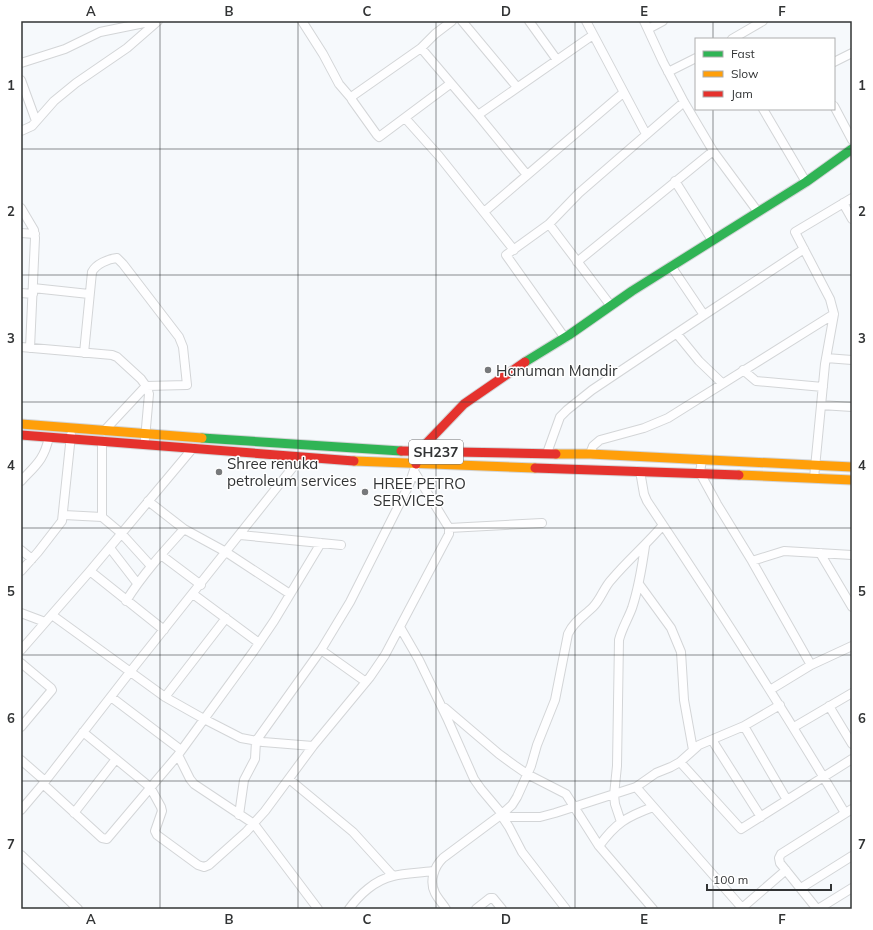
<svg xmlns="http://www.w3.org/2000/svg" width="873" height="930" font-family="Mulish,sans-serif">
<rect width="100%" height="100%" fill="#f6f9fc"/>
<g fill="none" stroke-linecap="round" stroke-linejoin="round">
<g stroke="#d3d5d7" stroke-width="10">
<path id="street" d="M 302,21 L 323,54 L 339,84 L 351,98
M 462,21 L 517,87
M 529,21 L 557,60
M 586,21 L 646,134
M 644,21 L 663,62 L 684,102 L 713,151 L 758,212
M 648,29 L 663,21
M 732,39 L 763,21
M 421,48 L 478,115 L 527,175
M 834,62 L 852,53
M 21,63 L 65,49 L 100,32 L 154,21
M 668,72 L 696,58
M 21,80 L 36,121
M 450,84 L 379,137 L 377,135 L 352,100 L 351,98 L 354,95 L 421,48 L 435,34 L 452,21
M 834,106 L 852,140
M 763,109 L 806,182
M 478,115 L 593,35
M 405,118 L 439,156 L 514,250
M 21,131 L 32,126 L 54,101 L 76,83 L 127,48 L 158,21
M 675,181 L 712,240
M 843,203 L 852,219
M 21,208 L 34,230 L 35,238 L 30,348
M 484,212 L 623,93
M 549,224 L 611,306
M 21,233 L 35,234
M 577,262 L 713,151
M 671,266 L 704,315
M 33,288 L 89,294
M 21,293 L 33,294
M 677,334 L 699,361 L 722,383
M 565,338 L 506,255 L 549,224 L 579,193 L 684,102
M 21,347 L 112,355 L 117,357 L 141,379 L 146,386 L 149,394 L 145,439
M 84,353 L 92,272 C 96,264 108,259 117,258 L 123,264 L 179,337 L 183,347 L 187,385 L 146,386 L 104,431
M 826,358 L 852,360
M 743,370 L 756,381 L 823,387
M 821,405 L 852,407
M 102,441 L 102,517 L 121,533 L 151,566
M 547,453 L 560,417 L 567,410 L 592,390 L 704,315 L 804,249
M 590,454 L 593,446 L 600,440 L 644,428 L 668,418 L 834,314
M 702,459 L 700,473 L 717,504 L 752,561 L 811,665
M 640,471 L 644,494 L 647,501 C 716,604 782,707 845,813
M 814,478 L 825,364 L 834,314 L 830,299 L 795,232 L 852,198
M 21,481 C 36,465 44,460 49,437
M 148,501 L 184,529 L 226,552 L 290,594
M 64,515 L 102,517
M 449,528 L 542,523
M 240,535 L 341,545
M 110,548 L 137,583
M 21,550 L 32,559
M 820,553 L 852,607
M 161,555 L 201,585
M 752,561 L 784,551 L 852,555
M 21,571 L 38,552 L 62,521 L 71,435
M 90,571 L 164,630
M 639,584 L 671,628 L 681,652 L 684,700 L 693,750
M 193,594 L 259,643
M 126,601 C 143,574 163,552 184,529
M 21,613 L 45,622
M 52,615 L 165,697 L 204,719 L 241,738 L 263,742 L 313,746
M 400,627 L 419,660 L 447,718 L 474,779 L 481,789 L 502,814 L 510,817 L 540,817 L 555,813 L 636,787 L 656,773 L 671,767 L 680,762 L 699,745 L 744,726 L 780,705
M 21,650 L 90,571 L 193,448
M 321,650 L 366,682
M 21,663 L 51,688 L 52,690 L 21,727
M 770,690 L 811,665 L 852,646
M 111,697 L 181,750
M 165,697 L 226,618
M 829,706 L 852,744
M 445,708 L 499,754 L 514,765 L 527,774 L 566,794 L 599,846 L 653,909
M 744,726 L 787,800
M 794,727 L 852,693
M 83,732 L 150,787 L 161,807 L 162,811 L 155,831 L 157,835 L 198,865 L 204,867 L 209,865 L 246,832 L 265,811 L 313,746 L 370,677 L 385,655 L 449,534 L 449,528 L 414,471
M 712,740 L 761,817
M 178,755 L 190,779 L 194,784 L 254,824 L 318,909
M 21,760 L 45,781
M 680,762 L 741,829 L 852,759
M 289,779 L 353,832 L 393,876
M 43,784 L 102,838 L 107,839 L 178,755 L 253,652 L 274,621 L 321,543
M 636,787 L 743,909
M 21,810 L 43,784 L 130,672 L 301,457
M 74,813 L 116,759
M 239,815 L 244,780 L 255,759 L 256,741 L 321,650 L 350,602 L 409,485 L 415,467
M 501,815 L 509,827 L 522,852 L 566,909
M 621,822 L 615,804 L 614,795 L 617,766 L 619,640 C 622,628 628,619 632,608 C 639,587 642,567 645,546
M 599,846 C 616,823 626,817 653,807
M 21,855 L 78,909
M 801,888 L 852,856
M 742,908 L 786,870
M 349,909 C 359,895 375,880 393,876 C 406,873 420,873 433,871
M 446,909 C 443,904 438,899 435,893 C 429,881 434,867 443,858 L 502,814 L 512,805 L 517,797 L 531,766 L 537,745 L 555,700 L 568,634 C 574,621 584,616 593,607 C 601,599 604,587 612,579 C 628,560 647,544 663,525
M 476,909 L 490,898 L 493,898 L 502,909
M 817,909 L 780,863 L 779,858 L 781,854 L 852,809
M 818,909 L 852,888"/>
</g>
<g stroke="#d3d5d7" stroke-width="11">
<path id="fast" d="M 525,362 L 569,335 L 632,291 L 806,182 L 852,149
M 202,438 L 401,451"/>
</g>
<g stroke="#d3d5d7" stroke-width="11">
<path id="slow" d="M 21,424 L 202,438
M 556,454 L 590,454 L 852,467
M 354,461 L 535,468
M 739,475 L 852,480"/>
</g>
<g stroke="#d3d5d7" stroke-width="11">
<path id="jam" d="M 21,435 L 354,461
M 401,451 L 556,454
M 416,464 L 418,452 L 464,404 L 525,362
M 535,468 L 739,475"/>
</g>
<use href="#street" stroke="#fefeff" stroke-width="8"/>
<use href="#fast" stroke="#30b455" stroke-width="9"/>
<use href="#slow" stroke="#ff9f0a" stroke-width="9"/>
<use href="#jam" stroke="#e5322d" stroke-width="9"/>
</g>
<path fill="none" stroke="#323435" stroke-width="1" stroke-opacity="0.55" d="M 160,21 L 160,909M 298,21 L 298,909M 436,21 L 436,909M 575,21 L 575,909M 713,21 L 713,39M 713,109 L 713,909M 21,149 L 852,149M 21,275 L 852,275M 21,402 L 852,402M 21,528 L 852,528M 21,655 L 852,655M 21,781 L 852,781"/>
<g fill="#77797b" stroke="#fff" stroke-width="1.5">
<circle cx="488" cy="370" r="4"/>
<circle cx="219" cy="472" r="4"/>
<circle cx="365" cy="492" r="4"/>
</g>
<g text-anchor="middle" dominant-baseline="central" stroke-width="3" stroke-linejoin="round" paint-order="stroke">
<rect fill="#fff" stroke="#707172" stroke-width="1" x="409" y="440" width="54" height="24" rx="3"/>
<g font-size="14" font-weight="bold" fill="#323435">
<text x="436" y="452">SH237</text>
</g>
<g font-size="15" fill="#323435" stroke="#fff" text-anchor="start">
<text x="496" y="370">Hanuman Mandir</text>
<text x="227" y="463">Shree renuka<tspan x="227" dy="17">petroleum services</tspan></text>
<text x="373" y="483">HREE PETRO<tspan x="373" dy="17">SERVICES</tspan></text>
</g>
</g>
<rect width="873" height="930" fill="none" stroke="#ffffff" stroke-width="44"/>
<rect x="695" y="38" width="140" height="72" fill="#ffffff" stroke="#adaeae"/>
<rect x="703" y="51" width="20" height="6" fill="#30b455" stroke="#adaeae"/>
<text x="731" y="58" font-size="12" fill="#323435">Fast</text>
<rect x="703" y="71" width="20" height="6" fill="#ff9f0a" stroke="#adaeae"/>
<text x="731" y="78" font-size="12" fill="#323435">Slow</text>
<rect x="703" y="91" width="20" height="6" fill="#e5322d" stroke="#adaeae"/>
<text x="731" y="98" font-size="12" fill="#323435">Jam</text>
<path d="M707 884v6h124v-6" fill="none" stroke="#323435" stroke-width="2"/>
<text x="713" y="884" font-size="12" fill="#323435" stroke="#ffffff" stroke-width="3" paint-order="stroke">100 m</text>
<rect x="22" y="22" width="829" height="886" fill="none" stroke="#323435" stroke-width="1.5"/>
<g font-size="13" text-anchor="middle" font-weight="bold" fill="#323435">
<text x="91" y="16">A</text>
<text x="229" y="16">B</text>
<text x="367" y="16">C</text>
<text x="506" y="16">D</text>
<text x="644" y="16">E</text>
<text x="782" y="16">F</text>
<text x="11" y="90">1</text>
<text x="862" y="90">1</text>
<text x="11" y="216">2</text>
<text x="862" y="216">2</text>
<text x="11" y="343">3</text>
<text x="862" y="343">3</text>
<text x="11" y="470">4</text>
<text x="862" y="470">4</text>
<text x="11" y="596">5</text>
<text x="862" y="596">5</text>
<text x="11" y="723">6</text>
<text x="862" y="723">6</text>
<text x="11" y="849">7</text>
<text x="862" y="849">7</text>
<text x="91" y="924">A</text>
<text x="229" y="924">B</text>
<text x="367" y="924">C</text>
<text x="506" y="924">D</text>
<text x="644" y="924">E</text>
<text x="782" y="924">F</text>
</g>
</svg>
